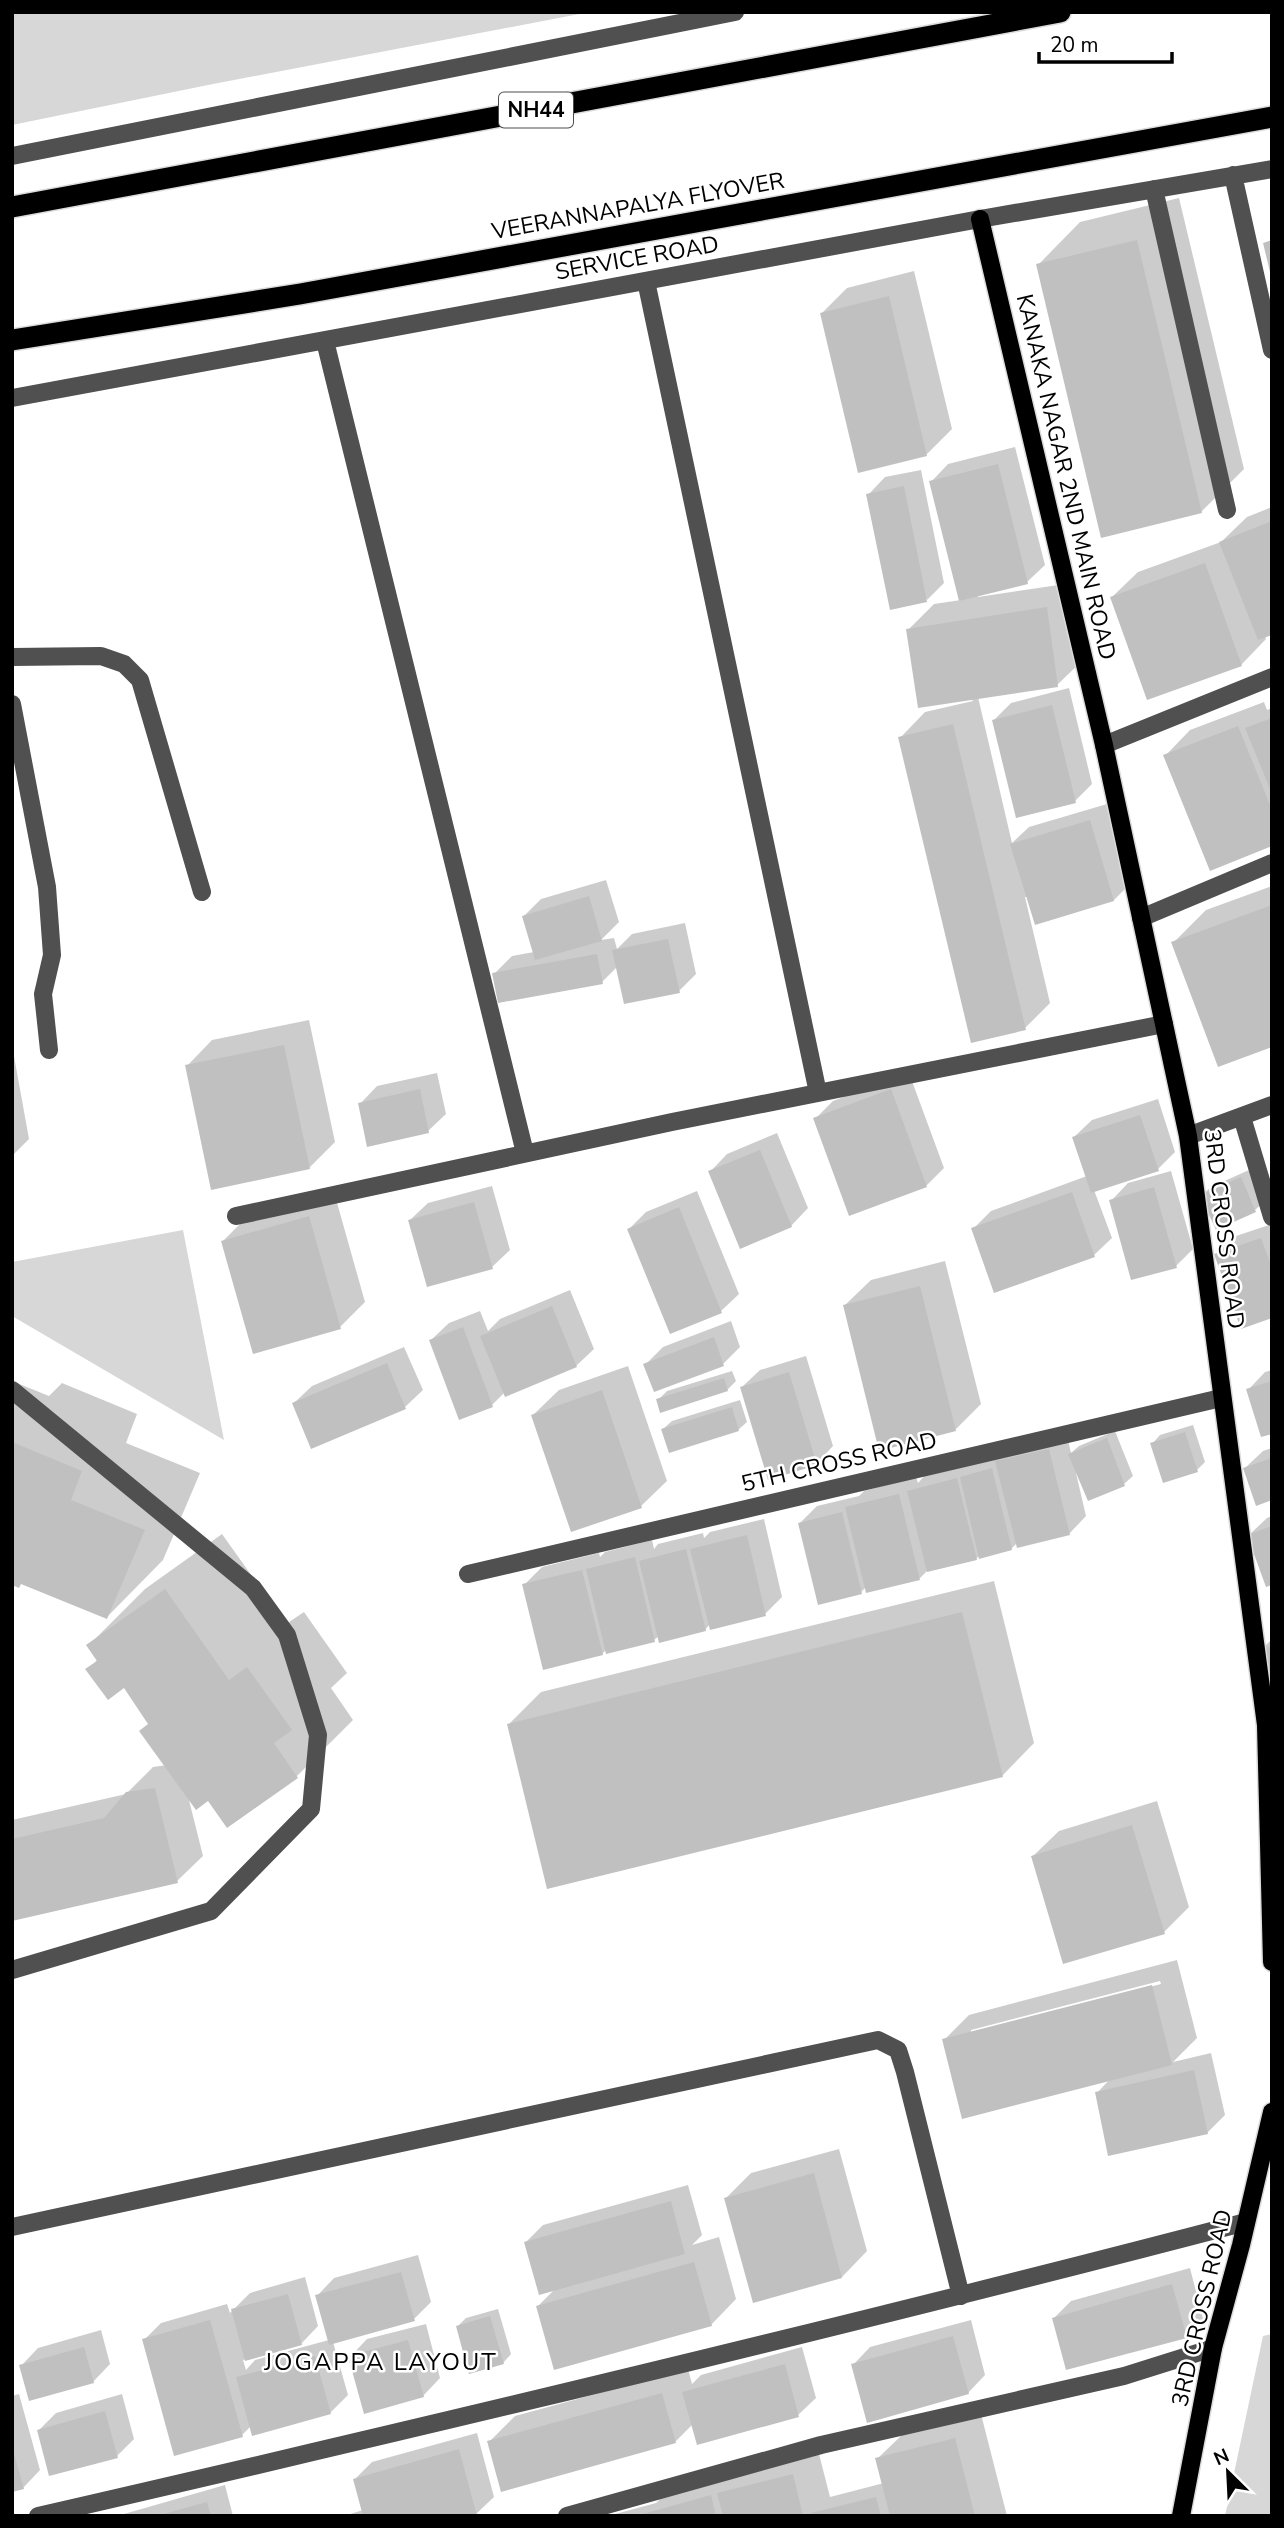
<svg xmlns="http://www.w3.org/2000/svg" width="1284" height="2528" font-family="'Nunito Sans',sans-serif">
<rect width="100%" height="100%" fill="#fff"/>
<path fill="#d7d7d7" d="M 12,12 L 590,12 L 208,85 L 12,125 Z
M 183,1230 L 224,1440 L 12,1316 L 12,1262 Z
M 1272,2334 L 1272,2516 L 1225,2516 L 1263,2336 Z"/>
<path fill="#0003" fill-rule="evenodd" d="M 1179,198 L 1244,469 L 1201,512 L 1038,265 L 1080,222 Z
M 914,271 L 952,429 L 926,455 L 822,313 L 847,288 Z
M 1015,447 L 1045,565 L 1027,582 L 978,595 L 978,597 L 1072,583 L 1083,660 L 1057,685 L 978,697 L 1012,843 L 1029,827 L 1107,804 L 1131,883 L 1114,900 L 1025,897 L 1050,1003 L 1025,1028 L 900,738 L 925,712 L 973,701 L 908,630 L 934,604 L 961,600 L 931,482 L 948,464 Z
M 921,470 L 944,583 L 927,600 L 868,495 L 885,477 Z
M 1272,507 L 1272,633 L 1265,636 L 1266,639 L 1241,665 L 1112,597 L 1138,572 L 1221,542 L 1247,517 Z
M 1069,688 L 1092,784 L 1075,801 L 994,720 L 1011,703 Z
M 1264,702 L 1267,710 L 1272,708 L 1272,844 L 1165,756 L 1190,730 Z
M 606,880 L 619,922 L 601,940 L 614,938 L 617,949 L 632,934 L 685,923 L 696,974 L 679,991 L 618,966 L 602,982 L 494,974 L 512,956 L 534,952 L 524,916 L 541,899 Z
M 1272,886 L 1272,1045 L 1173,943 L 1206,910 Z
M 309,1020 L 335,1142 L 309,1168 L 187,1066 L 212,1040 Z
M 12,1045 L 29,1139 L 12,1156 Z
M 437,1073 L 446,1114 L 428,1131 L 360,1104 L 377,1086 Z
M 909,1073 L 944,1168 L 927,1185 L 850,1214 L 815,1119 L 833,1101 Z
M 1158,1099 L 1175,1152 L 1158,1169 L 1094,1190 L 1112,1238 L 1094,1255 L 973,1229 L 991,1211 L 1087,1176 L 1074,1137 L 1092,1120 Z
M 777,1133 L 808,1208 L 791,1226 L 710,1172 L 727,1154 Z
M 1249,1170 L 1264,1202 L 1255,1210 L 1217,1227 L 1202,1195 L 1211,1187 Z
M 1171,1171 L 1193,1249 L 1176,1266 L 1111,1201 L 1128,1183 Z
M 492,1186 L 510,1250 L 492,1267 L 410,1220 L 428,1203 Z
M 697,1191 L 739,1294 L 721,1311 L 671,1332 L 629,1229 L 646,1212 Z
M 334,1192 L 365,1302 L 340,1327 L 223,1241 L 248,1216 Z
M 1272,1224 L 1272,1316 L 1216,1254 L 1233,1237 Z
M 945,1261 L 981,1404 L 955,1430 L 845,1305 L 871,1280 Z
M 570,1290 L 594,1349 L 576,1366 L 505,1392 L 492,1405 L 431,1340 L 449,1323 L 480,1311 L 488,1331 L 500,1319 Z
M 731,1321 L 740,1347 L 723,1364 L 646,1364 L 663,1347 Z
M 404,1347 L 423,1390 L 405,1407 L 312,1447 L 294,1403 L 312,1386 Z
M 806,1356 L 833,1446 L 816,1464 L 742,1387 L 760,1370 Z
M 628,1366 L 667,1481 L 641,1506 L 533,1415 L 559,1390 Z
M 1272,1370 L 1272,1432 L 1248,1390 L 1265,1372 Z
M 732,1371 L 736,1381 L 727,1390 L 658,1400 L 667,1391 Z
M 12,1381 L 49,1396 L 62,1383 L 137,1414 L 126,1443 L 200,1473 L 163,1560 L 107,1617 L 22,1582 L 12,1583 Z
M 740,1400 L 747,1422 L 738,1430 L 663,1429 L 672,1421 Z
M 1193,1425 L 1205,1462 L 1197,1470 L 1152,1444 L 1160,1435 Z
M 1115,1431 L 1133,1476 L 1124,1484 L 1076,1473 L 1086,1516 L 1069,1534 L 1017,1543 L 1011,1549 L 980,1555 L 976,1559 L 928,1570 L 920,1578 L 866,1587 L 861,1592 L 800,1523 L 817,1506 L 859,1496 L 864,1491 L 916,1477 L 918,1483 L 926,1474 L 1066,1432 L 1071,1453 L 1079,1446 Z
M 1272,1448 L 1272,1499 L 1245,1468 L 1263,1451 Z
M 1272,1516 L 1272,1583 L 1249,1535 L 1267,1518 Z
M 764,1519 L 782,1597 L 765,1614 L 710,1624 L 705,1630 L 659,1636 L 654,1640 L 607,1649 L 602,1654 L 524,1585 L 542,1567 L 599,1553 L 600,1557 L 605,1552 L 652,1540 L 654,1549 L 658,1544 L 703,1533 L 704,1538 L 710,1532 Z
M 222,1534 L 286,1624 L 304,1612 L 347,1673 L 331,1688 L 353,1720 L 297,1776 L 208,1799 L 188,1796 L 203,1856 L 177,1881 L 12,1919 L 12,1820 L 126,1794 L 153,1767 L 167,1765 L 150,1723 L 124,1686 L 88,1670 L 98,1659 L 89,1645 L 145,1589 Z
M 994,1581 L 1034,1743 L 1002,1776 L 509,1724 L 541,1692 Z
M 1272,1639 L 1272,1685 L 1261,1650 Z
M 1157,1801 L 1189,1907 L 1164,1932 L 1033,1856 L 1059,1831 Z
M 1177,1960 L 1197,2038 L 1173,2062 L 1211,2053 L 1225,2115 L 1207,2133 L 1097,2093 L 1110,2079 L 944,2040 L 969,2015 ZM 1160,1981 L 1161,1984 L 971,2034 L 971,2030 Z
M 839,2149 L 867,2251 L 842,2277 L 726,2198 L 751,2173 Z
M 688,2185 L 702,2235 L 692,2245 L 719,2237 L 736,2299 L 711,2325 L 538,2306 L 556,2288 L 526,2242 L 543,2225 Z
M 418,2255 L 431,2302 L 414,2319 L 333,2342 L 348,2395 L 330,2413 L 251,2426 L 242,2435 L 144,2340 L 161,2323 L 227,2304 L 230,2313 L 250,2293 L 305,2277 L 318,2326 L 301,2344 L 243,2360 L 246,2370 L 255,2360 L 329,2340 L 317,2296 L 334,2278 Z
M 1190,2268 L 1203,2319 L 1186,2336 L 1054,2318 L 1071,2301 Z
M 498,2309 L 511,2354 L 503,2363 L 458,2326 L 466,2318 Z
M 971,2320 L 985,2375 L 968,2393 L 853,2365 L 870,2347 Z
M 426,2324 L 440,2378 L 423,2396 L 350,2357 L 367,2339 Z
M 101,2330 L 110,2364 L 93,2382 L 21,2366 L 38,2348 Z
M 802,2347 L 816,2398 L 798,2415 L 693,2424 L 675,2442 L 489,2442 L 515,2416 L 688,2369 L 692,2384 L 701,2375 Z
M 19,2394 L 40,2470 L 23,2488 L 12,2491 L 12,2396 Z
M 122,2394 L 134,2439 L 117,2456 L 39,2430 L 56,2413 Z
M 981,2414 L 1007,2516 L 608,2516 L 656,2503 L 670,2489 L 818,2450 L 830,2497 L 884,2483 L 877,2459 L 903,2434 Z
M 477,2433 L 494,2497 L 476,2514 L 344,2516 L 363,2510 L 355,2479 L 372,2462 Z
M 225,2485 L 233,2516 L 122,2516 L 124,2514 Z"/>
<path fill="#c0c0c0" d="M 1137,240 L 1202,513 L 1101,538 L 1036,264 Z
M 1272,240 L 1272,276 L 1271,276 L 1263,243 Z
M 889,296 L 927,456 L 858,473 L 820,313 Z
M 998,464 L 1028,584 L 959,601 L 929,481 Z
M 904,486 L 927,602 L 890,610 L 866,494 Z
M 1272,521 L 1272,635 L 1258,640 L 1219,542 Z
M 1205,563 L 1242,666 L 1147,700 L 1110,597 Z
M 1047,607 L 1058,687 L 918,708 L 906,629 Z
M 1052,705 L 1076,803 L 1016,818 L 992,720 Z
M 1272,718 L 1272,794 L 1245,728 Z
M 953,724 L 1026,1030 L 971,1043 L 898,737 Z
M 1238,726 L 1272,810 L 1272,846 L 1210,871 L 1163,755 Z
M 1090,820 L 1114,901 L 1035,925 L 1010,844 Z
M 589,896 L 602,941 L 535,960 L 522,916 Z
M 1272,905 L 1272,1047 L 1218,1067 L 1171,942 Z
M 668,939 L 680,993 L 624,1004 L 612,950 Z
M 597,954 L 603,984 L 498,1003 L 492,973 Z
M 284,1045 L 310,1169 L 211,1190 L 185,1065 Z
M 420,1089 L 429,1133 L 367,1147 L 358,1103 Z
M 891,1089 L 927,1187 L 849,1216 L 813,1118 Z
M 1140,1115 L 1159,1171 L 1091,1193 L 1072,1137 Z
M 760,1150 L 792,1227 L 740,1249 L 708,1171 Z
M 1241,1177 L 1256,1212 L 1216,1230 L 1200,1195 Z
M 1154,1187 L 1177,1268 L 1131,1280 L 1109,1200 Z
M 1072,1192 L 1095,1257 L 994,1293 L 971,1228 Z
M 474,1202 L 493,1269 L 427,1287 L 408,1220 Z
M 679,1207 L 722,1313 L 670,1334 L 627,1229 Z
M 309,1216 L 341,1329 L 253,1354 L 221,1241 Z
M 1261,1238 L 1272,1268 L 1272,1318 L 1241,1329 L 1214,1254 Z
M 920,1286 L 956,1431 L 879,1451 L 843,1305 Z
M 552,1306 L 577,1367 L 505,1397 L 480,1336 Z
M 463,1327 L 493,1407 L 459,1420 L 429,1340 Z
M 714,1337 L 724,1366 L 654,1392 L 643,1364 Z
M 387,1363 L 406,1409 L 311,1449 L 292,1403 Z
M 789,1372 L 817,1465 L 768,1480 L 740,1387 Z
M 724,1378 L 728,1391 L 660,1413 L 656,1399 Z
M 1272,1381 L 1272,1434 L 1261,1437 L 1246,1389 Z
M 602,1390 L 642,1508 L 571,1532 L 531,1415 Z
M 732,1407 L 739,1431 L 669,1453 L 661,1429 Z
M 1185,1432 L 1198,1472 L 1163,1483 L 1150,1443 Z
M 1107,1438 L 1125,1486 L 1088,1501 L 1068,1454 Z
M 12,1442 L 82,1471 L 71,1500 L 145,1530 L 107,1619 L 21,1584 L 19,1588 L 12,1585 Z
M 1049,1449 L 1070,1535 L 1017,1548 L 995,1461 Z
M 1272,1458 L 1272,1500 L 1256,1506 L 1243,1468 Z
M 992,1468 L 1012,1550 L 979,1559 L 960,1477 Z
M 957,1478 L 977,1560 L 927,1572 L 907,1491 Z
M 899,1494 L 920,1580 L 866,1593 L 845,1507 Z
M 842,1512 L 862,1594 L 818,1605 L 798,1523 Z
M 1272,1526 L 1272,1585 L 1266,1587 L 1247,1535 Z
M 747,1535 L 766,1616 L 710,1630 L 690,1549 Z
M 686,1549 L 706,1631 L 659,1643 L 639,1561 Z
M 635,1557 L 655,1642 L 606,1654 L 586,1569 Z
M 582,1570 L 603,1655 L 543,1670 L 522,1584 Z
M 165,1589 L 229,1680 L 247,1667 L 292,1730 L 274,1743 L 298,1778 L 227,1828 L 208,1801 L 196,1810 L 139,1731 L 148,1724 L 124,1688 L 108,1700 L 85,1669 L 97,1661 L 86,1645 Z
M 962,1612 L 1003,1777 L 547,1889 L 507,1724 Z
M 1272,1646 L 1272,1689 L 1271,1689 L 1259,1650 Z
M 155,1788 L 178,1883 L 12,1921 L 12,1839 L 104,1818 L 126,1792 Z
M 1132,1825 L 1165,1934 L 1063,1964 L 1031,1856 Z
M 1152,1985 L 1172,2065 L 962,2119 L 942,2039 Z
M 1194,2070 L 1208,2134 L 1108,2156 L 1095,2092 Z
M 814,2173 L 842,2278 L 753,2303 L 724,2198 Z
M 671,2201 L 685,2254 L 539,2295 L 524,2242 Z
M 694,2262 L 712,2326 L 554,2370 L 536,2306 Z
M 401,2272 L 415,2321 L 329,2345 L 315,2295 Z
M 1172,2284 L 1187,2338 L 1066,2370 L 1052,2318 Z
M 288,2294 L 302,2345 L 245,2361 L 231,2309 Z
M 490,2316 L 504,2364 L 469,2374 L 456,2326 Z
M 210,2320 L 243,2437 L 174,2456 L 142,2339 Z
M 953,2336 L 969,2394 L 867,2423 L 851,2364 Z
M 408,2340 L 424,2397 L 364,2414 L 348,2356 Z
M 84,2347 L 94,2383 L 29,2401 L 19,2365 Z
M 315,2356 L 331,2414 L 252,2436 L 236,2377 Z
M 785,2364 L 799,2417 L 697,2445 L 682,2392 Z
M 662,2393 L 676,2443 L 501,2492 L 487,2441 Z
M 105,2411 L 118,2458 L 49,2476 L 37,2430 Z
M 955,2438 L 975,2516 L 890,2516 L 875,2458 Z
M 459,2449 L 477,2516 L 363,2516 L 353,2479 Z
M 13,2450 L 24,2489 L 12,2492 L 12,2451 Z
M 793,2474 L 803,2516 L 723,2516 L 717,2493 Z
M 711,2495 L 716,2516 L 639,2516 L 639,2515 Z
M 876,2497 L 881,2516 L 812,2516 L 811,2513 Z
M 207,2502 L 211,2516 L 160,2516 L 160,2515 Z"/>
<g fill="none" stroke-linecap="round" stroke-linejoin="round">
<g stroke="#dbdbdb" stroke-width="21">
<path id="major" d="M 980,219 L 1104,745 L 1188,1136 L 1266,1725 L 1272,1962
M 1181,2516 L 1213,2348 L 1241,2245 L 1272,2112"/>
</g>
<g stroke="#dbdbdb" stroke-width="24">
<path id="highway" d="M 12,207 L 1060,12
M 12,340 L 300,294 L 1272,117"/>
</g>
<path stroke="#505050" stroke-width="18" d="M 12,156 L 735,12
M 1233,175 L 1272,350
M 1154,189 L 1227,510
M 646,281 L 818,1093
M 325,341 L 525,1153
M 12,398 L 980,219 L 1272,169
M 12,657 L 101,656 L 124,664 L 140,680 L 202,892
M 12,704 L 47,887 L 52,955 L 43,994 L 49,1050
M 1104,745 L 1272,677
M 1141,918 L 1272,863
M 1242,1117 L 1272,1217
M 1188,1136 L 1272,1105
M 236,1216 L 672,1122 L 1164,1024
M 12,1390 L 253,1588 L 287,1635 L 318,1735 L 311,1809 L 211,1911 L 12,1970
M 468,1574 L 1221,1398
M 12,2227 L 878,2040 L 898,2050 L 905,2072 L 961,2296
M 38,2516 C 442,2423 845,2327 1246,2222
M 567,2516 L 821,2445 L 1124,2376 L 1213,2348"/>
<use href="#major" stroke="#000" stroke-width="18"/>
<use href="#highway" stroke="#000" stroke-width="21"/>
</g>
<g text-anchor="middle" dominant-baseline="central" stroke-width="5" stroke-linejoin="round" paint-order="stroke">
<rect fill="#fff" stroke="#4c4c4c" stroke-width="2" x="499" y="92.5" width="74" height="35" rx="5"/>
<g font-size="21" font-weight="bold" fill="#000">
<text x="536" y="110">NH44</text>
</g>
<g font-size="23" fill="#000" stroke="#fff">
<text transform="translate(638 206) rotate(-10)">VEERANNAPALYA FLYOVER</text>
<text transform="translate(637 258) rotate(-10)">SERVICE ROAD</text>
<text transform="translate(1066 477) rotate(77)">KANAKA NAGAR 2ND MAIN ROAD</text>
<text transform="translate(1224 1229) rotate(83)">3RD CROSS ROAD</text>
<text transform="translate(839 1462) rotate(-13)">5TH CROSS ROAD</text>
<text transform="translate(1202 2308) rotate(-77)">3RD CROSS ROAD</text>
</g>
<g font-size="24" letter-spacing="2" fill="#000" stroke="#fff">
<text x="381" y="2362">JOGAPPA LAYOUT</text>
</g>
</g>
<rect width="1284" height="2528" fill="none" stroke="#000000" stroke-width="28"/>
<g transform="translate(1228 2472) rotate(336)" stroke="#ffffff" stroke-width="5" paint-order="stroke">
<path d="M0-5L12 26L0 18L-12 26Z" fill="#000000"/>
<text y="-10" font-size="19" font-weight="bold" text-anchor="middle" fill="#000000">N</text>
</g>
<path d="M1039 52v10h133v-10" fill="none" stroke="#000000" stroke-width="3.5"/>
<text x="1050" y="52" font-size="21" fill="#000000" stroke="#ffffff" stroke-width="5" paint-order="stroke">20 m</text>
</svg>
